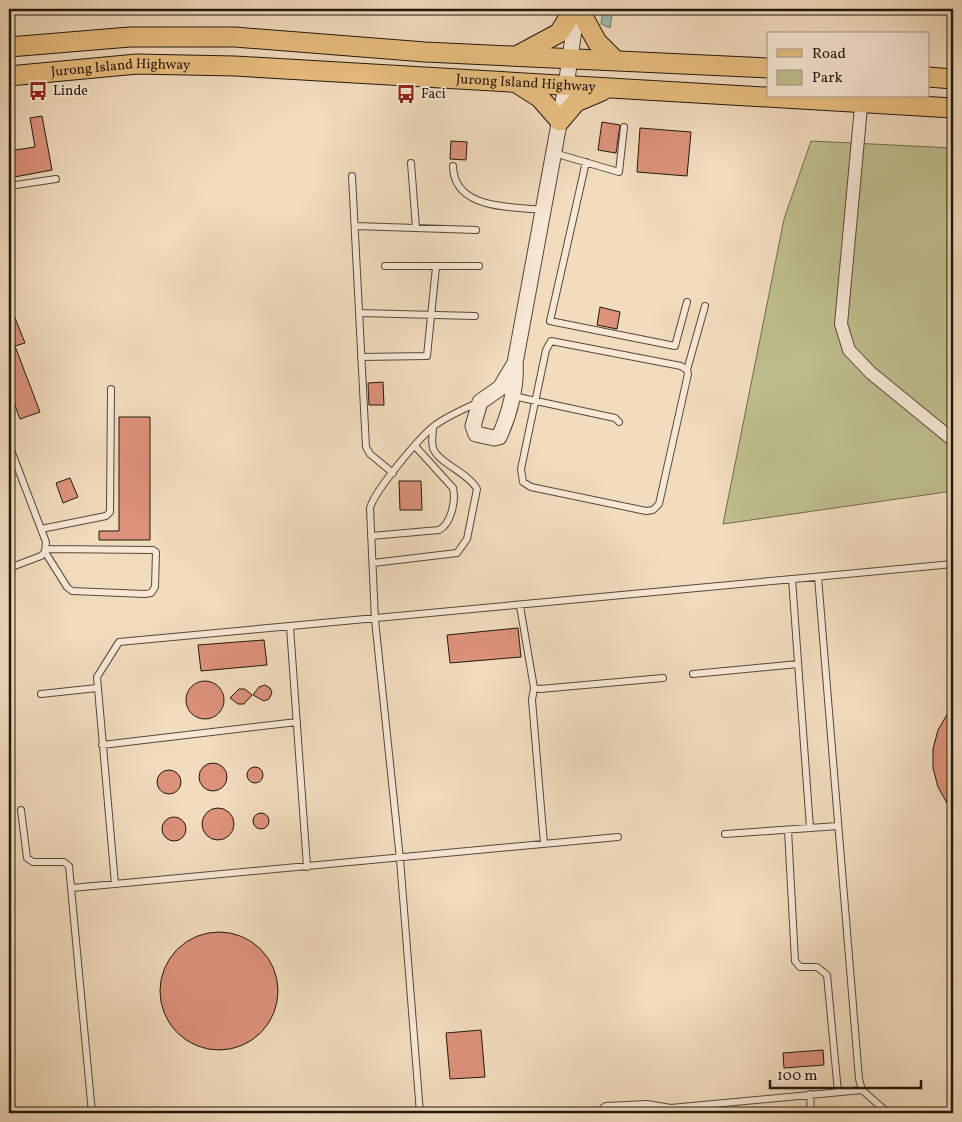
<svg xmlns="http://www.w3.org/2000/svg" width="962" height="1122" font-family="Vollkorn,serif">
<rect width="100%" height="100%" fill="#f2dcbe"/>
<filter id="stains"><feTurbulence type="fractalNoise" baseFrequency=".004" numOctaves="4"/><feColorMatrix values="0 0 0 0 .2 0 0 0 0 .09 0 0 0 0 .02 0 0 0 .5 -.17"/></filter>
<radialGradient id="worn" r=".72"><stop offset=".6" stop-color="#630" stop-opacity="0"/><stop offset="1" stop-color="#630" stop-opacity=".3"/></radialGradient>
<path fill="#bfbf8e" stroke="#706b4e" d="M 811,141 L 953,148 L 953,491 L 723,524 L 784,219 Z"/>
<path fill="#9cbcad" stroke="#6b7a6d" d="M 603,9 L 613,9 L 610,28 L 601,24 Z"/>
<path fill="#dd927b" stroke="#21170e" d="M 42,116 L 52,170 L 9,178 L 9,151 L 35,147 L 30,118 Z
M 602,122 L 620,125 L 616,153 L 598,150 Z
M 640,128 L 691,132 L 687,176 L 637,172 Z
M 451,141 L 467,142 L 466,160 L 450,159 Z
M 9,303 L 25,343 L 15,346 L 40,412 L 20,419 L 9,390 Z
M 600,307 L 620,312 L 617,329 L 597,325 Z
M 383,382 L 384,405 L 369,405 L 368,383 Z
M 119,417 L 150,417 L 150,540 L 99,540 L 99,531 L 119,531 Z
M 70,478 L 78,497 L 63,503 L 56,483 Z
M 399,481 L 421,481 L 422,510 L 400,510 Z
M 518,628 L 521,657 L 450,663 L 447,635 Z
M 264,640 L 267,665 L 201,671 L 198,645 Z
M186 700a19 19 0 1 1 38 0a19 19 0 1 1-38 0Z
M 265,685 L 270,688 L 272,693 L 269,699 L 264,701 L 253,695 L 259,687 Z
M 239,689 L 245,689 L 252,695 L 244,704 L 238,704 L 230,698 Z
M 953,704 L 953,814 L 938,787 L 933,768 L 933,749 L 938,730 Z
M199 777a14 14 0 1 1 28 0a14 14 0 1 1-28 0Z
M247 775a8 8 0 1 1 16 0a8 8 0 1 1-16 0Z
M157 782a12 12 0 1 1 24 0a12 12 0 1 1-24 0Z
M202 824a16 16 0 1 1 32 0a16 16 0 1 1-32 0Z
M253 821a8 8 0 1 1 16 0a8 8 0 1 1-16 0Z
M162 829a12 12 0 1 1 24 0a12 12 0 1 1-24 0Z
M160 991a59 59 0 1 1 118 0a59 59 0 1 1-118 0Z
M 481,1030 L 485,1077 L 450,1079 L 446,1033 Z
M 823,1050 L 824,1065 L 784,1068 L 783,1053 Z"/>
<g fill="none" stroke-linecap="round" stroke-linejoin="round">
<g stroke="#55483a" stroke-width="8">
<path id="service" d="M 554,153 L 619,172 L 624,127
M 586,162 L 550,321 L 675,346 L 687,302
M 411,163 L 416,228
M 453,166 C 454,210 510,206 542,210
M 352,176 L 366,447 L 370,454 L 393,473
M 9,186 L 56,179
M 355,226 L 476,230
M 385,266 L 479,266
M 359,313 L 475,316
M 361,357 L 427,356 L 436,267
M 687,370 L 681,366 L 551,341 L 546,350 L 521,469 L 523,482 L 531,487 L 646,511 L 653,510 L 659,504 L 688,374 L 687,370 L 705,306
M 513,396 L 615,418 L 619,422
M 9,445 L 46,542 L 45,552 L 41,556 L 9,568
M 41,529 L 106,516 L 110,512 L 111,389
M 371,536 L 439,530 C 451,524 456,501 453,488 L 415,446
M 45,552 L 67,587 L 72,591 L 145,594 L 151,593 L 155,587 L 156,552 L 153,550 L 46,549
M 373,563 L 457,553 L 467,539 L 477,489 C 469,473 438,463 433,448 C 431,441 433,434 433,427
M 818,577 L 859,1079 L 862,1090 L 888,1113
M 792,579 L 810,828
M 520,606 L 534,688 L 540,689 L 663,678
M 290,627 L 307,867
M 693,674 L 798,664
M 534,688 L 532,700 L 544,844
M 41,694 L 97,688
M 102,745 L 297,722
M 21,810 L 27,858 L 33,862 L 64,862 L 69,866 L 92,1113
M 788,830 L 795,961 L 800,967 L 817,967 L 827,975 L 838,1092
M 725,834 L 838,826
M 115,884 L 97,677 L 119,642 L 953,564
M 72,888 L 618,837
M 810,1094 L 811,1113
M 420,1113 L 400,859 L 375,620 L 370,508 C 375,490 419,438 434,426 C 447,416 464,409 479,402
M 602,1113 L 603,1108 L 606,1106 L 647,1104 L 671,1108 L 862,1090"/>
</g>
<g stroke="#55483a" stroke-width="14">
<path id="minor" d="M 862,96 L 841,324 L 849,350 L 871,373 L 953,440"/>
</g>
<g stroke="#55483a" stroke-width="17">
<path id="tertiary" d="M 515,363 L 500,388 L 480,402 L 473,426 L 476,434 L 494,438 L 499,437 C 509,416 517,386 515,363 L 566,86 L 577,9"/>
</g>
<g stroke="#21170e" stroke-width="21">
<g id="primary">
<path d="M 579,9 L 597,42 L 615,60"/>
<path d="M 9,47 L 130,37 L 235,37 L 425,52 L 768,68"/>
<path d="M 520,54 L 559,33 L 574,9"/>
<path id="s1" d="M 9,76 L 137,64 L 235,66 L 953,108"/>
<path d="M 928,77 L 953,79"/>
<path d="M 518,84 L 540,98 L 560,121 L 576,102 L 602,91"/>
</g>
</g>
<use href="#service" stroke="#f7e8d5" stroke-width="6"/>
<use href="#minor" stroke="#f7e8d5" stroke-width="12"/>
<use href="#tertiary" stroke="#f7e8d5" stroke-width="15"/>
<use href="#primary" stroke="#e9be7f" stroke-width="19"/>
</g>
<defs>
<g id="bus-bare" transform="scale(1.5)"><path d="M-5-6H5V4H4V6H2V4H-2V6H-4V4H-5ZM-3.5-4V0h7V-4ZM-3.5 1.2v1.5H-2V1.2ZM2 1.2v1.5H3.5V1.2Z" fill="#8f2418" stroke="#f7e8d5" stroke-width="2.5" paint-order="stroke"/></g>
</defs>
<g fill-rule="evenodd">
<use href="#bus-bare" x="38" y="91"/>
<use href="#bus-bare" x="406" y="94"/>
</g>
<g text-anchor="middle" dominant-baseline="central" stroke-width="4" stroke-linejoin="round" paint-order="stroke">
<g font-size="14" fill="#21170e" stroke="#f7e8d5">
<text stroke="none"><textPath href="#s1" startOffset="112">Jurong Island Highway</textPath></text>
<text stroke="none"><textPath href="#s1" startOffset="518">Jurong Island Highway</textPath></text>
</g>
<g font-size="14" fill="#21170e" stroke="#f7e8d5" text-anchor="start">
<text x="53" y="91">Linde</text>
<text x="421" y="94">Faci</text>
</g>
</g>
<rect width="962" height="1122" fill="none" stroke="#f2dcbe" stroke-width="30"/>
<rect x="10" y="10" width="942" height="1102" fill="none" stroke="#21170e" stroke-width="2.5"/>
<rect x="15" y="15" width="932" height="1092" fill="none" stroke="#21170e"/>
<rect x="767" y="32" width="162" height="65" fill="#f7e8d5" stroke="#a19485"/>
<rect x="777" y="49" width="25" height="8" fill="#e9be7f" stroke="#a19485"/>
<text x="812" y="58" font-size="15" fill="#21170e">Road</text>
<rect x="777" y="70" width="25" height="15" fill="#bfbf8e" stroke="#a19485"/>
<text x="812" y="82" font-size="15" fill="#21170e">Park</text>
<path d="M770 1080v8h151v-8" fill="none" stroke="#21170e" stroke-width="2.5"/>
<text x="777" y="1080" font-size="15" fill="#21170e" stroke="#f7e8d5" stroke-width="4" paint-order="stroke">100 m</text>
<rect width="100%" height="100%" filter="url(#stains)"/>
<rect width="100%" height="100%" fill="url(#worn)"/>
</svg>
